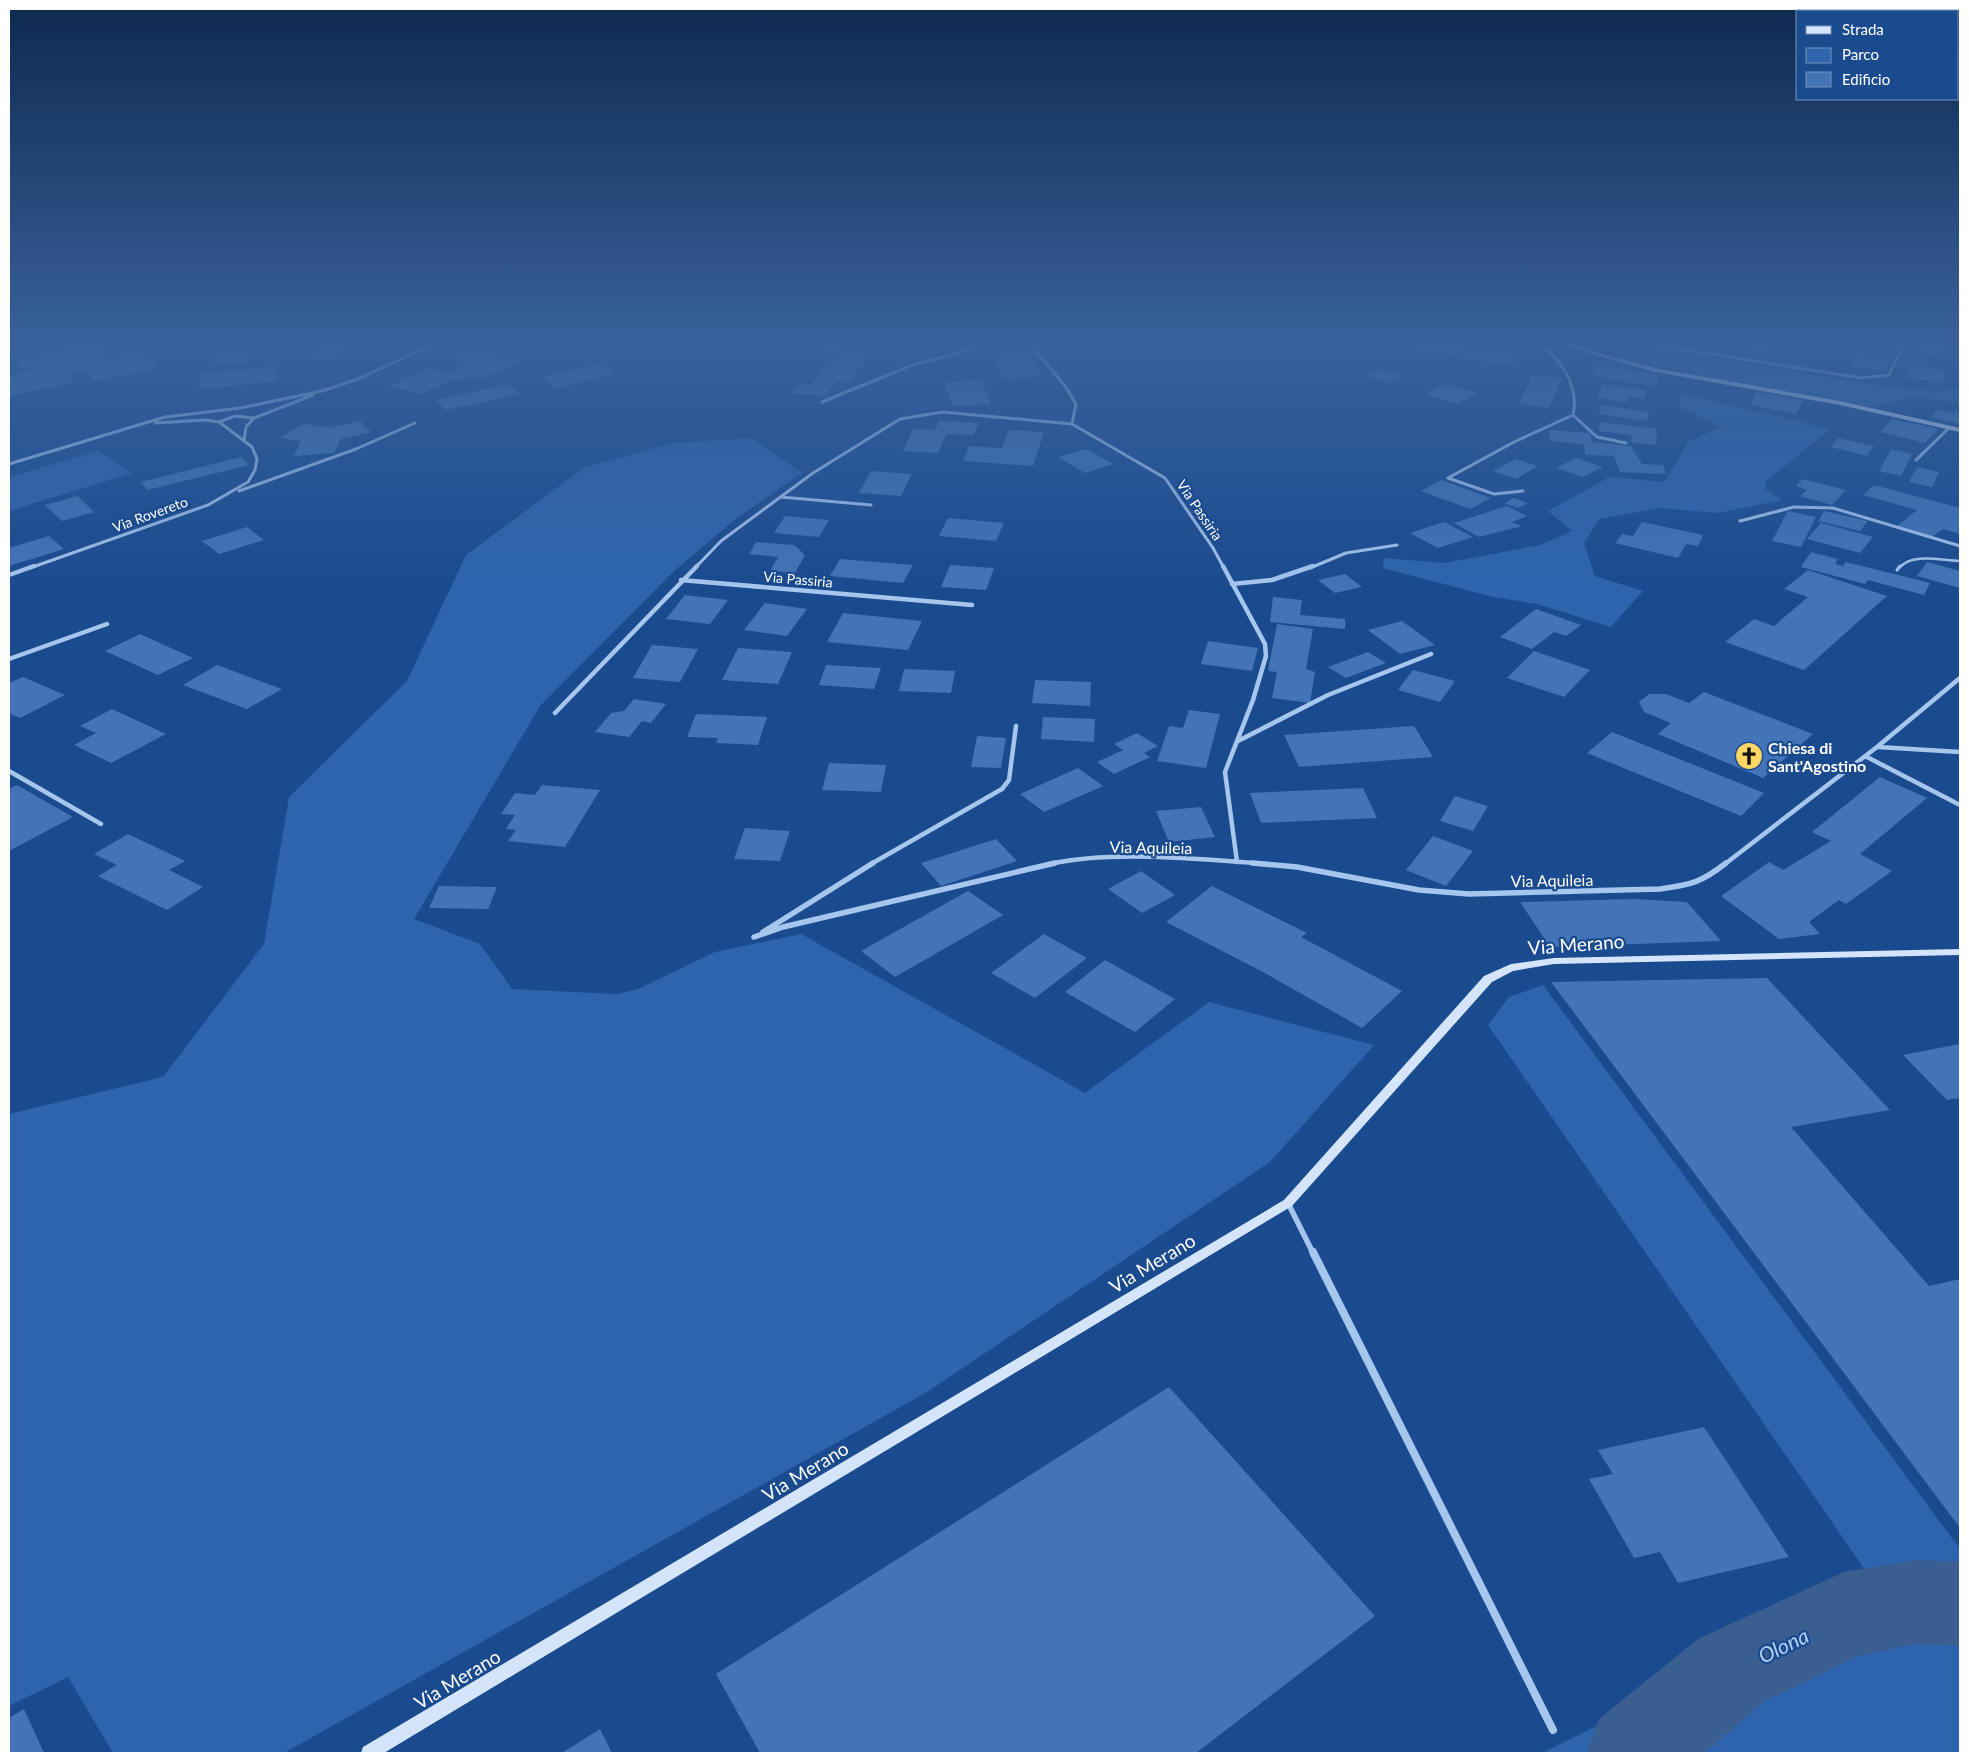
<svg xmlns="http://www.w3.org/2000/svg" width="1969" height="1762" font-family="Lato,sans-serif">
<rect width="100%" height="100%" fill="#1a4b8f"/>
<path fill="#2d64ad" d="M 1568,340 L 1631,340 L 1652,347 L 1878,385 L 1939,392 L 1960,387 L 1960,404 L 1915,397 L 1874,407 L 1708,377 L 1637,362 Z
M 1680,393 L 1830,429 L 1765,482 L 1765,489 L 1782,500 L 1718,513 L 1660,508 L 1599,519 L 1584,544 L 1595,576 L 1643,591 L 1611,627 L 1537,604 L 1493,597 L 1383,568 L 1384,558 L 1444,563 L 1540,545 L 1572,531 L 1548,511 L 1609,477 L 1664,482 L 1689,441 L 1721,427 L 1679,407 Z
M 752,438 L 802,473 L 738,517 L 674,571 L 540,706 L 414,919 L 480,944 L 512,989 L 617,994 L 638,989 L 715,952 L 801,934 L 1085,1093 L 1209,1002 L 1374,1045 L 1270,1162 L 927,1392 L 284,1753 L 113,1753 L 68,1677 L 9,1706 L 9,1114 L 163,1077 L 264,944 L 289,797 L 407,681 L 466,555 L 585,467 L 673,443 Z
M 98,451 L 132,473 L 9,511 L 9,477 Z
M 1543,985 L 1960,1549 L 1960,1753 L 1542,1753 L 1653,1698 L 1870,1577 L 1488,1025 L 1509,997 Z"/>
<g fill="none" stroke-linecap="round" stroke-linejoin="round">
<path fill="#3b5e90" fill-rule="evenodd" d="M 1916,1560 L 1960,1562 L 1960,1646 L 1916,1644 L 1857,1656 L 1762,1703 L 1705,1753 L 1586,1753 L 1599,1719 L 1698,1639 L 1844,1572 Z"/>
</g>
<path fill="#4274b7" d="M 68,340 L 122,340 L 127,346 L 99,352 L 104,358 L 144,350 L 158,369 L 94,381 L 87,371 L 69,374 L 74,382 L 9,396 L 9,375 L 30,371 L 27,367 L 21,369 L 15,359 L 60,351 L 54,343 Z
M 322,340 L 350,340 L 336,360 L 305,360 Z
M 393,340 L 398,340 L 410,344 L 397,349 L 383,344 Z
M 522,340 L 588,340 L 576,348 Z
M 1325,340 L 1359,340 L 1363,344 L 1331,346 Z
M 1403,340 L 1423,340 L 1519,354 L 1513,365 L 1398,348 Z
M 1740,340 L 1777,340 L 1773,355 L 1746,351 L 1748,343 L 1739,342 Z
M 1803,340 L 1838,340 L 1836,346 Z
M 1922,342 L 1948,347 L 1943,358 L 1916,353 Z
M 825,345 L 874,349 L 849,382 L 837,381 L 825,396 L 792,393 L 800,384 L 811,385 L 838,355 L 818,353 Z
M 247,346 L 247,362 L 213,366 L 215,358 L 210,358 L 211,350 Z
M 470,349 L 522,360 L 483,379 L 470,376 L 462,380 L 455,378 L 422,394 L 389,386 L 429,368 L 451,373 L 471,363 L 450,358 Z
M 1028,352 L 1042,376 L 1004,379 L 992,354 Z
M 1855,353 L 1889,358 L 1885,371 L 1850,365 Z
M 602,364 L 616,374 L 556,388 L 543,377 Z
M 1910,365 L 1946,371 L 1942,383 L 1906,377 Z
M 276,366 L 277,381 L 199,389 L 200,374 Z
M 1598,366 L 1660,375 L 1655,386 L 1593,376 Z
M 1383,370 L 1402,376 L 1387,383 L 1368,376 Z
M 1533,374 L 1562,378 L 1549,408 L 1519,404 Z
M 981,380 L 991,404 L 953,406 L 944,383 Z
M 509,384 L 520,394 L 445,410 L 436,400 Z
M 1445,384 L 1477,393 L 1457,404 L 1425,394 Z
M 1602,384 L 1646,390 L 1644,399 L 1628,397 L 1627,402 L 1598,398 Z
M 1757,392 L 1803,400 L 1796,414 L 1750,405 Z
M 1602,405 L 1649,412 L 1647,421 L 1599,414 Z
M 1937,409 L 1953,413 L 1956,410 L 1960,411 L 1960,424 L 1931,417 Z
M 1892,419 L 1938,429 L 1925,443 L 1880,432 Z
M 360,421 L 371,432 L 341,439 L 334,453 L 294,456 L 301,441 L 279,438 L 304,424 L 329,428 Z
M 939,421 L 978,423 L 974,435 L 946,434 L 938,453 L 903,451 L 913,429 L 935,430 Z
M 1600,422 L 1657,429 L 1656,445 L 1631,442 L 1632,435 L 1599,431 Z
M 1009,430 L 1044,432 L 1033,466 L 963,461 L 969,446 L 1002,448 Z
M 1549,430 L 1590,433 L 1592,442 L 1631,446 L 1642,464 L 1663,465 L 1666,474 L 1620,472 L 1614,456 L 1585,455 L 1584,444 L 1550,441 Z
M 1838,438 L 1874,446 L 1867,456 L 1831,447 Z
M 1086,449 L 1114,464 L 1085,473 L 1058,457 Z
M 1891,449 L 1912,454 L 1901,476 L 1879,471 Z
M 241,457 L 249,465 L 147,490 L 141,482 Z
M 1576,458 L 1603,467 L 1583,477 L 1556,468 Z
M 1516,459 L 1538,466 L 1516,479 L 1493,471 Z
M 1917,467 L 1939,472 L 1932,487 L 1909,482 Z
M 871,471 L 912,474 L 901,496 L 859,493 Z
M 1803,479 L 1846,490 L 1832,505 L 1800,496 L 1807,490 L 1796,486 Z
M 1441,480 L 1491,498 L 1470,509 L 1421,491 Z
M 1874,485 L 1960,508 L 1960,534 L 1943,529 L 1932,537 L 1897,526 L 1917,510 L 1863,495 Z
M 78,496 L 94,512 L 62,521 L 45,505 Z
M 1514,498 L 1528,503 L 1518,508 L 1504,503 Z
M 1507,506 L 1527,516 L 1512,522 L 1522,526 L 1479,537 L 1454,523 Z
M 1788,511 L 1816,517 L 1801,547 L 1772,541 Z
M 1824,511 L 1868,521 L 1860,531 L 1818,521 Z
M 785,516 L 829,520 L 819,537 L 774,533 Z
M 948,518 L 1004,523 L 996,541 L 939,536 Z
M 1444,522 L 1473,537 L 1438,548 L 1410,533 Z
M 1642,522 L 1703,535 L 1698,546 L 1686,544 L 1678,558 L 1615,543 L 1622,534 L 1633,536 Z
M 1821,523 L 1873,537 L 1860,553 L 1807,539 Z
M 247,527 L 264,540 L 219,554 L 202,541 Z
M 49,536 L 64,549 L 9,566 L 9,548 Z
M 756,542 L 794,545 L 805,555 L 795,573 L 770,571 L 778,557 L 749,554 Z
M 1811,552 L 1838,559 L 1835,564 L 1843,566 L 1846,562 L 1930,583 L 1924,595 L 1868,580 L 1865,584 L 1801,567 Z
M 840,559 L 913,565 L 903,583 L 830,576 Z
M 1927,562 L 1960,571 L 1960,588 L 1917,576 Z
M 950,565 L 994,568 L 986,590 L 941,587 Z
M 1808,570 L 1887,596 L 1804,670 L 1725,642 L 1754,619 L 1774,626 L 1808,597 L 1784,589 Z
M 1345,574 L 1362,587 L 1335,593 L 1318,580 Z
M 685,595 L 728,600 L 710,624 L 666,619 Z
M 1273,597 L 1302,600 L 1300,615 L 1345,619 L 1345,629 L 1270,622 Z
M 765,603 L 807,609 L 787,636 L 744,630 Z
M 1536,609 L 1581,625 L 1566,636 L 1554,632 L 1532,649 L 1500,637 Z
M 843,613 L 922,621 L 908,650 L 827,642 Z
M 1402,621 L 1435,645 L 1400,654 L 1368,630 Z
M 1277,624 L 1313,629 L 1306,669 L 1315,672 L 1310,703 L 1272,698 L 1277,672 L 1268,671 Z
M 140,634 L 193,658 L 158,675 L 105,651 Z
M 1208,641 L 1258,648 L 1252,671 L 1201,664 Z
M 652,645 L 698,649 L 680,682 L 633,678 Z
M 738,648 L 792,652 L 778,684 L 722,680 Z
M 1534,651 L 1590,670 L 1564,697 L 1507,678 Z
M 1368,652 L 1386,663 L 1346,678 L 1328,667 Z
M 217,665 L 282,689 L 247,709 L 183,685 Z
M 826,665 L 881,668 L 874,689 L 819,685 Z
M 904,669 L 955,671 L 951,693 L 899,691 Z
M 1413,670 L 1455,681 L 1440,702 L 1398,690 Z
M 23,677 L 65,695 L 20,718 L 9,713 L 9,683 Z
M 1035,680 L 1091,682 L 1090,706 L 1032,703 Z
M 1704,692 L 1813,734 L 1763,778 L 1658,734 L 1671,723 L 1644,712 L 1639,702 L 1649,694 L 1666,694 L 1689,703 Z
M 634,699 L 666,704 L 651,723 L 642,721 L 629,737 L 595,732 L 611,713 L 624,711 Z
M 112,709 L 166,734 L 111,763 L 74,745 L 96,733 L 80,726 Z
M 1189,710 L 1220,714 L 1206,768 L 1157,761 L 1169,726 L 1183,728 Z
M 696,714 L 767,717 L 758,745 L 716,743 L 718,738 L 687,737 Z
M 1043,717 L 1095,719 L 1094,742 L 1041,739 Z
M 1414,726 L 1433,757 L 1299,767 L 1284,735 Z
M 1612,732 L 1764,793 L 1741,816 L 1587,753 Z
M 1137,733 L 1158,746 L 1144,753 L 1150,757 L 1114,774 L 1097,762 L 1123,750 L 1114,744 Z
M 977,736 L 1006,738 L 1001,768 L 971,767 Z
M 829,763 L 886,765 L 881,792 L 822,790 Z
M 1078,768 L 1103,786 L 1044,812 L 1020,794 Z
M 1880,777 L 1927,798 L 1860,854 L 1892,871 L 1846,904 L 1839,900 L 1809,922 L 1820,934 L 1779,939 L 1721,896 L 1769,862 L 1783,870 L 1831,841 L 1812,832 Z
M 17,785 L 73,817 L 9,851 L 9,789 Z
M 542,785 L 600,790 L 565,847 L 508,841 L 516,830 L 506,829 L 515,815 L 501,814 L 515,793 L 535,795 Z
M 1363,788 L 1377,818 L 1261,823 L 1250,793 Z
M 1455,796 L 1488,806 L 1473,831 L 1440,821 Z
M 1201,807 L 1215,837 L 1169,842 L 1156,811 Z
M 745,828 L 790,831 L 780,861 L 734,859 Z
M 128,834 L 185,861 L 169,870 L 203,887 L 167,910 L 98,876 L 117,865 L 94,854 Z
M 1433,836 L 1473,851 L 1446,886 L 1406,870 Z
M 996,839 L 1017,861 L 941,886 L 921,863 Z
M 1141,871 L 1175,895 L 1142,913 L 1108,889 Z
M 439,886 L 497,887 L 488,909 L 429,908 Z
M 1212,886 L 1307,933 L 1301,937 L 1402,991 L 1362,1028 L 1263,972 L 1166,922 Z
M 968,891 L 1003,915 L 895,977 L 861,951 Z
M 1634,899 L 1687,902 L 1721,941 L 1550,947 L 1520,902 Z
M 1044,934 L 1087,958 L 1035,998 L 991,973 Z
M 1105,960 L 1175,999 L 1135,1032 L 1065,992 Z
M 1767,978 L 1890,1110 L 1791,1127 L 1929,1286 L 1960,1279 L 1960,1528 L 1551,982 Z
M 1960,1044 L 1960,1098 L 1947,1100 L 1903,1055 Z
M 1169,1387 L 1375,1616 L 1196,1753 L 760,1753 L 716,1674 Z
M 1704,1427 L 1789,1557 L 1678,1583 L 1660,1552 L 1634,1558 L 1589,1479 L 1613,1474 L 1598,1450 Z
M 24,1709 L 44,1753 L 9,1753 L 9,1718 Z
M 600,1729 L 612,1753 L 562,1753 Z"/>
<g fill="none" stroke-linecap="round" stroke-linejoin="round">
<path stroke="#a7c6ee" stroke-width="2.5" d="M 1899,568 C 1913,552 1942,561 1960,561"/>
<path stroke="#a7c6ee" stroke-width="3" d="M 1897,570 L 1900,566"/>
<path stroke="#a7c6ee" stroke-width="3" d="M 186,340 L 186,344
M 925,340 L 991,345 L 1057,340
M 1641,340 L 1655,345 L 1861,378 L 1889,375 L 1906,340
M 752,344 L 785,340
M 1030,344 L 1065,386 L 1076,404 L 1072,424
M 822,402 L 910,366 L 978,347
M 1573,415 L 1597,437 L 1626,443
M 219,422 L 235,416 L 254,418
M 244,440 L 246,427 L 254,418 L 313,395
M 1916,460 L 1949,428
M 9,464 L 165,417 L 240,408 L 322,391 L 358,379 L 442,340
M 239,491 L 356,449 L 415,423
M 1523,491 L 1494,494 L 1448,478 L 1514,442 L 1573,415 C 1580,383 1558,354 1531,340
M 781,497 L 871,505
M 1740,521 L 1794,507 L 1833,508 L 1960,546
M 30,568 L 208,505 L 248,482 L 255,470 L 257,459 L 252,447 L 219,422 L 205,420 L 155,423
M 695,568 L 721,541 L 813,473 L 900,419 L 943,412 L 1072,424 L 1165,478 L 1213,548 L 1224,568
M 1310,568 L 1346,553 L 1397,545"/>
<path stroke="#a7c6ee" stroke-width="4.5" d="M 1223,566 L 1265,644 L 1266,656 L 1253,700 L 1225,772 L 1237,862
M 9,575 L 34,566
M 681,580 L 972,605
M 1232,584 L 1272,580 L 1313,566
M 9,659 L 107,624
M 555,713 L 697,566
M 1238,741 L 1328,695 L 1431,654
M 1878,747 L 1960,752
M 1865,756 L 1960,805
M 9,771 L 101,824
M 871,864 L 1002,789 L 1009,780 L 1016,726
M 1050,864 C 1111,850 1204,859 1267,864
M 1725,864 L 1877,747 L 1960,678"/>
<path stroke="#a7c6ee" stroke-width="5.5" d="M 1252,863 L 1297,867 L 1419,890 L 1469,894 L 1660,889 C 1691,885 1702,882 1726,863
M 763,932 L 873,863
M 754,937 L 783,927 L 1055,863
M 1288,1203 L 1313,1253"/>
<path stroke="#a7c6ee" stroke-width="8" d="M 1313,1252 L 1553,1730"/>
<path fill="#d4e4fa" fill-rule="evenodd" d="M 1554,340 L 1562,340 L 1591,351 L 1655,368 L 1840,401 L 1960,428 L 1960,432 L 1840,405 L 1655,372 L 1587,353 Z
M 1960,949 L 1960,955 L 1554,964 L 1513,971 L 1492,982 L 1292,1206 L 384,1753 L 361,1753 L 363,1747 L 1284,1200 L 1484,976 L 1511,964 L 1554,958 Z"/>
</g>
<linearGradient id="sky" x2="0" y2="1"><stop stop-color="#0e294f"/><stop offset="0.58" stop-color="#38619b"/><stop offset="1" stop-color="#38619b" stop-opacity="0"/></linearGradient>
<rect width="1969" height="587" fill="url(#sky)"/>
<defs>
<g id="church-disc" transform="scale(1.4375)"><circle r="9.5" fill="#ffd564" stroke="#1a4b8f"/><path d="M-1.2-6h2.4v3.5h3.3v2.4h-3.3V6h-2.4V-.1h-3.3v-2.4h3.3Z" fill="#111"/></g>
</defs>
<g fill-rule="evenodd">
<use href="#church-disc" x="1749" y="756"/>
</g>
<g text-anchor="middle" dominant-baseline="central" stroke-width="4.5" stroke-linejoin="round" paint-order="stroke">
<g font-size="14" fill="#fff" stroke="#1a4b8f">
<text transform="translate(1200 510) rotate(56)">Via Passiria</text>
<text transform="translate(150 514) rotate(-20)">Via Rovereto</text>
<text transform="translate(798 579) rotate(5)">Via Passiria</text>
</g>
<g font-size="16" font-weight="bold" fill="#fff" stroke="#1a4b8f" text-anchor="start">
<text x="1768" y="747">Chiesa di<tspan x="1768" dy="18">Sant'Agostino</tspan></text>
</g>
<g font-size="16" fill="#fff" stroke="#1a4b8f">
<text transform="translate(1151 847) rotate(1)">Via Aquileia</text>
<text transform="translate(1552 880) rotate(-1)">Via Aquileia</text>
</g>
<g font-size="19" fill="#fff" stroke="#1a4b8f">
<text transform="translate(1576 944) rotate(-4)">Via Merano</text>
<text transform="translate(1152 1263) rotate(-31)">Via Merano</text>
<text transform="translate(805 1471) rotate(-31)">Via Merano</text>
<text transform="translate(457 1679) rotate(-31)">Via Merano</text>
</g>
<g font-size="21" font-style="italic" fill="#b3d0f5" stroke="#1a4b8f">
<text transform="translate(1783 1645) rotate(-26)">Olona</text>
</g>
</g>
<rect width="1969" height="1762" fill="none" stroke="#ffffff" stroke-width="20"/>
<rect x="1796" y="10" width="162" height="90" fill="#1a4b8f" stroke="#7693bc"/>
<rect x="1806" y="26" width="25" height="8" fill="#d4e4fa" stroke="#7693bc"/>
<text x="1842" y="35" font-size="15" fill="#ffffff">Strada</text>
<rect x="1806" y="48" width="25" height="15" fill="#2d64ad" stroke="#7693bc"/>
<text x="1842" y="60" font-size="15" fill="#ffffff">Parco</text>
<rect x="1806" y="72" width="25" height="15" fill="#4274b7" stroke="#7693bc"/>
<text x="1842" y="85" font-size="15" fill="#ffffff">Edificio</text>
</svg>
